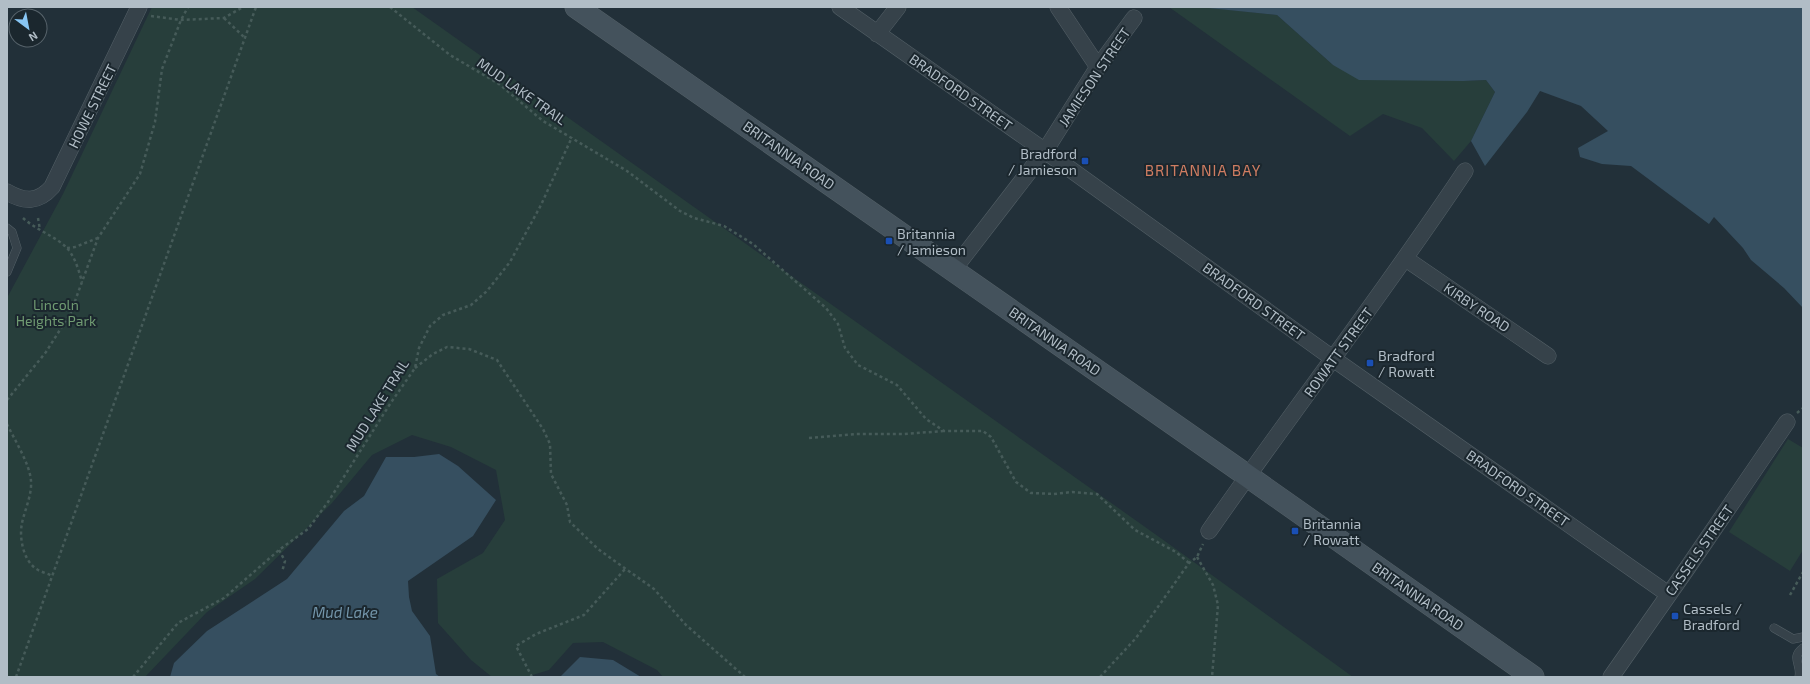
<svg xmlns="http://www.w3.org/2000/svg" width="1810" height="684" font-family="'Exo 2',sans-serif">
<rect width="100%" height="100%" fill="#223039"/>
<path fill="#273e3b" d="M 152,7 L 412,7 L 1162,539 L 1353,677 L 663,677 L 657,670 L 603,642 L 573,643 L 549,670 L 526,677 L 492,677 L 471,660 L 438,623 L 437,579 L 483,553 L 505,520 L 496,470 L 451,447 L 412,435 L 372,455 L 332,503 L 255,579 L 207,612 L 145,677 L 7,677 L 7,298 L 63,194 Z
M 1169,7 L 1204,7 L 1277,15 L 1333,65 L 1463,81 L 1486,80 L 1495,92 L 1471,141 L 1454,161 L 1422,128 L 1383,114 L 1350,136 Z
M 1788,439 L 1803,448 L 1803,550 L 1790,571 L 1729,532 Z"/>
<path fill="#364f60" d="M 1199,7 L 1803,7 L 1803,308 L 1784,288 L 1751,260 L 1743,248 L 1714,217 L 1709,224 L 1631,166 L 1602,164 L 1580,157 L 1578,148 L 1608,131 L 1581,106 L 1540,91 L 1527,112 L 1485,166 L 1471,141 L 1495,92 L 1486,80 L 1463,81 L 1359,80 L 1333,65 L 1277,15 Z
M 439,454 L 458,466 L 496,500 L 473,536 L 408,581 L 409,597 L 412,611 L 430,636 L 436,674 L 440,677 L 170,677 L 174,663 L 207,631 L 287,579 L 344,511 L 364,496 L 386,457 L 414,457 Z
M 580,657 L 613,660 L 641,677 L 560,677 Z"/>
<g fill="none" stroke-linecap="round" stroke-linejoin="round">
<g stroke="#546067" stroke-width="9">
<path id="lane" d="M 7,228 L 12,232 L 17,248 L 7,272
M 1774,628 L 1793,639 L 1803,637
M 1799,677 C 1802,664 1790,658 1803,648"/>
</g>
<g stroke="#546067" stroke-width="17">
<path id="street" d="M 840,7 L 1045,151 L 1342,365 L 1668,594
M 1058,7 L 1098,67
M 877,34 L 898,7
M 7,192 C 24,202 38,203 52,187 L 139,7
M 1406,259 L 1548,356
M 954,269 L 1045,151 L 1098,67 L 1134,18
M 1209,531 C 1293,410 1384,293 1465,171
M 1611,677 L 1686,570 L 1787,422"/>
</g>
<g stroke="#546067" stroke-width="23">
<path id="secondary" d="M 576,7 L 1232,465 L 1533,677"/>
</g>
<path stroke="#465b59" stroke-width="2.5" stroke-dasharray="3 3" stroke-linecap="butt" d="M 390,7 L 450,55 L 499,84 L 543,121 L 627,171 L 680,211 L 694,218 L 724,226 L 753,244 L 826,308 L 838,324 L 845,348 L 858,365 L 897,385 L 926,419 L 944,431 L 983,431 L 991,437 L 1016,482 L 1031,493 L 1054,494 L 1072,492 L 1097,494 L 1135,530 L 1176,552 L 1189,563
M 151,16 L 181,20 L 224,18 L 243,7
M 224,18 L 245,38
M 23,218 C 36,230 55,236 67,248 C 75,257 79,271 82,282
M 38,218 L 40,230
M 67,248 L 75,247 L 98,238
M 415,368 L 433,354 L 447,347 L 469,349 L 497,360 L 543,429 L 550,444 L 551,474 L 567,505 L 570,522 L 598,549 L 654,589 L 686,625 L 745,677
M 7,400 L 46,352 L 63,325 L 71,312 L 98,238 L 140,174 L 155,122 L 162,69 L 181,20 L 188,7
M 1797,413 L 1803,408
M 7,424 C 14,439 30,464 31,481 C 32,495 25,509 22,523 C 19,537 23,559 35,568 C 40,572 47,573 52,576
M 809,438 L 856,434 L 904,434 L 944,431
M 279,550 L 285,561 L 282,572
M 1197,557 L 1213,585 L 1218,605 L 1212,677
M 1790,595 L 1803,572
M 16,677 L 256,7
M 133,677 L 178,623 L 224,598 L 279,550 L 308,529 L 328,502 L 390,404 L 415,368 L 419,348 L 430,326 L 443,315 L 471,305 L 487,291 L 510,262 L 541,205 L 572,137
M 532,677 L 516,646 L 536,634 L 584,615 L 625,569
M 1100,677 L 1136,638 L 1189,563 L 1197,557 L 1203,544"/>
<use href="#lane" stroke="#36424a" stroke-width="8"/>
<use href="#street" stroke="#36424a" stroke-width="16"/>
<use href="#secondary" stroke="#44525c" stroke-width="22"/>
</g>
<g fill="#1a4fb4" stroke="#1b272e" stroke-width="1.5">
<rect x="1081" y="157" width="8" height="8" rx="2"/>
<rect x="885" y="237" width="8" height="8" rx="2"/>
<rect x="1366" y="359" width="8" height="8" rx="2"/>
<rect x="1291" y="527" width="8" height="8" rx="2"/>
<rect x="1671" y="612" width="8" height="8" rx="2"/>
</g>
<g text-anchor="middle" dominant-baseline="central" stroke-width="4" stroke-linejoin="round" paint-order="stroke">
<g font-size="14" fill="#b1bdc6" stroke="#1b272e">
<text transform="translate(1094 77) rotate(-56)">JAMIESON STREET</text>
<text transform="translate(522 91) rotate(35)">MUD LAKE TRAIL</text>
<text transform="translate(961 92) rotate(35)">BRADFORD STREET</text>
<text transform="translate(92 106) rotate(-64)">HOWE STREET</text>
<text transform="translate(789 155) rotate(35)">BRITANNIA ROAD</text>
<text transform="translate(1254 301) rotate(36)">BRADFORD STREET</text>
<text transform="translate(1477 307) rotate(34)">KIRBY ROAD</text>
<text transform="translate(1055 341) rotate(35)">BRITANNIA ROAD</text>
<text transform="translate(1338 352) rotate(-54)">ROWATT STREET</text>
<text transform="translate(377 405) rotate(-58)">MUD LAKE TRAIL</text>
<text transform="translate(1518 488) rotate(35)">BRADFORD STREET</text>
<text transform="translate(1699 550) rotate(-55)">CASSELS STREET</text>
<text transform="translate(1418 596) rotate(35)">BRITANNIA ROAD</text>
</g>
<g font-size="14" fill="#b1bdc6" stroke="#1b272e" text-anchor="start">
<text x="1077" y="153" text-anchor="end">Bradford<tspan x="1077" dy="16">/ Jamieson</tspan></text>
<text x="897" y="233">Britannia<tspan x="897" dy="16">/ Jamieson</tspan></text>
<text x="1378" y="355">Bradford<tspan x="1378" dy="16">/ Rowatt</tspan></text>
<text x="1303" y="523">Britannia<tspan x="1303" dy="16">/ Rowatt</tspan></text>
<text x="1683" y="608">Cassels /<tspan x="1683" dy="16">Bradford</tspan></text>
</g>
<g font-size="14" fill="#709b72" stroke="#1b272e">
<text x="56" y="304">Lincoln<tspan x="56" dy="16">Heights Park</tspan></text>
</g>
<g font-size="15" letter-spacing="1" fill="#d07d62" stroke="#1b272e">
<text x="1203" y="170">BRITANNIA BAY</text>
</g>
<g font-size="15" font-style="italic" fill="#7294a9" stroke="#1b272e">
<text x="345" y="612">Mud Lake</text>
</g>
</g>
<rect width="1810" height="684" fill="none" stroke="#b1bdc6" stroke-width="16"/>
<g transform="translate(28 28) rotate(148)"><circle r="19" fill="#1b272e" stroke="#57636b"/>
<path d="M0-3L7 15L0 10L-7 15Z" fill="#88c6f4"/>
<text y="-6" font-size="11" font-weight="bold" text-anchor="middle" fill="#b1bdc6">N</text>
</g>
</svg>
